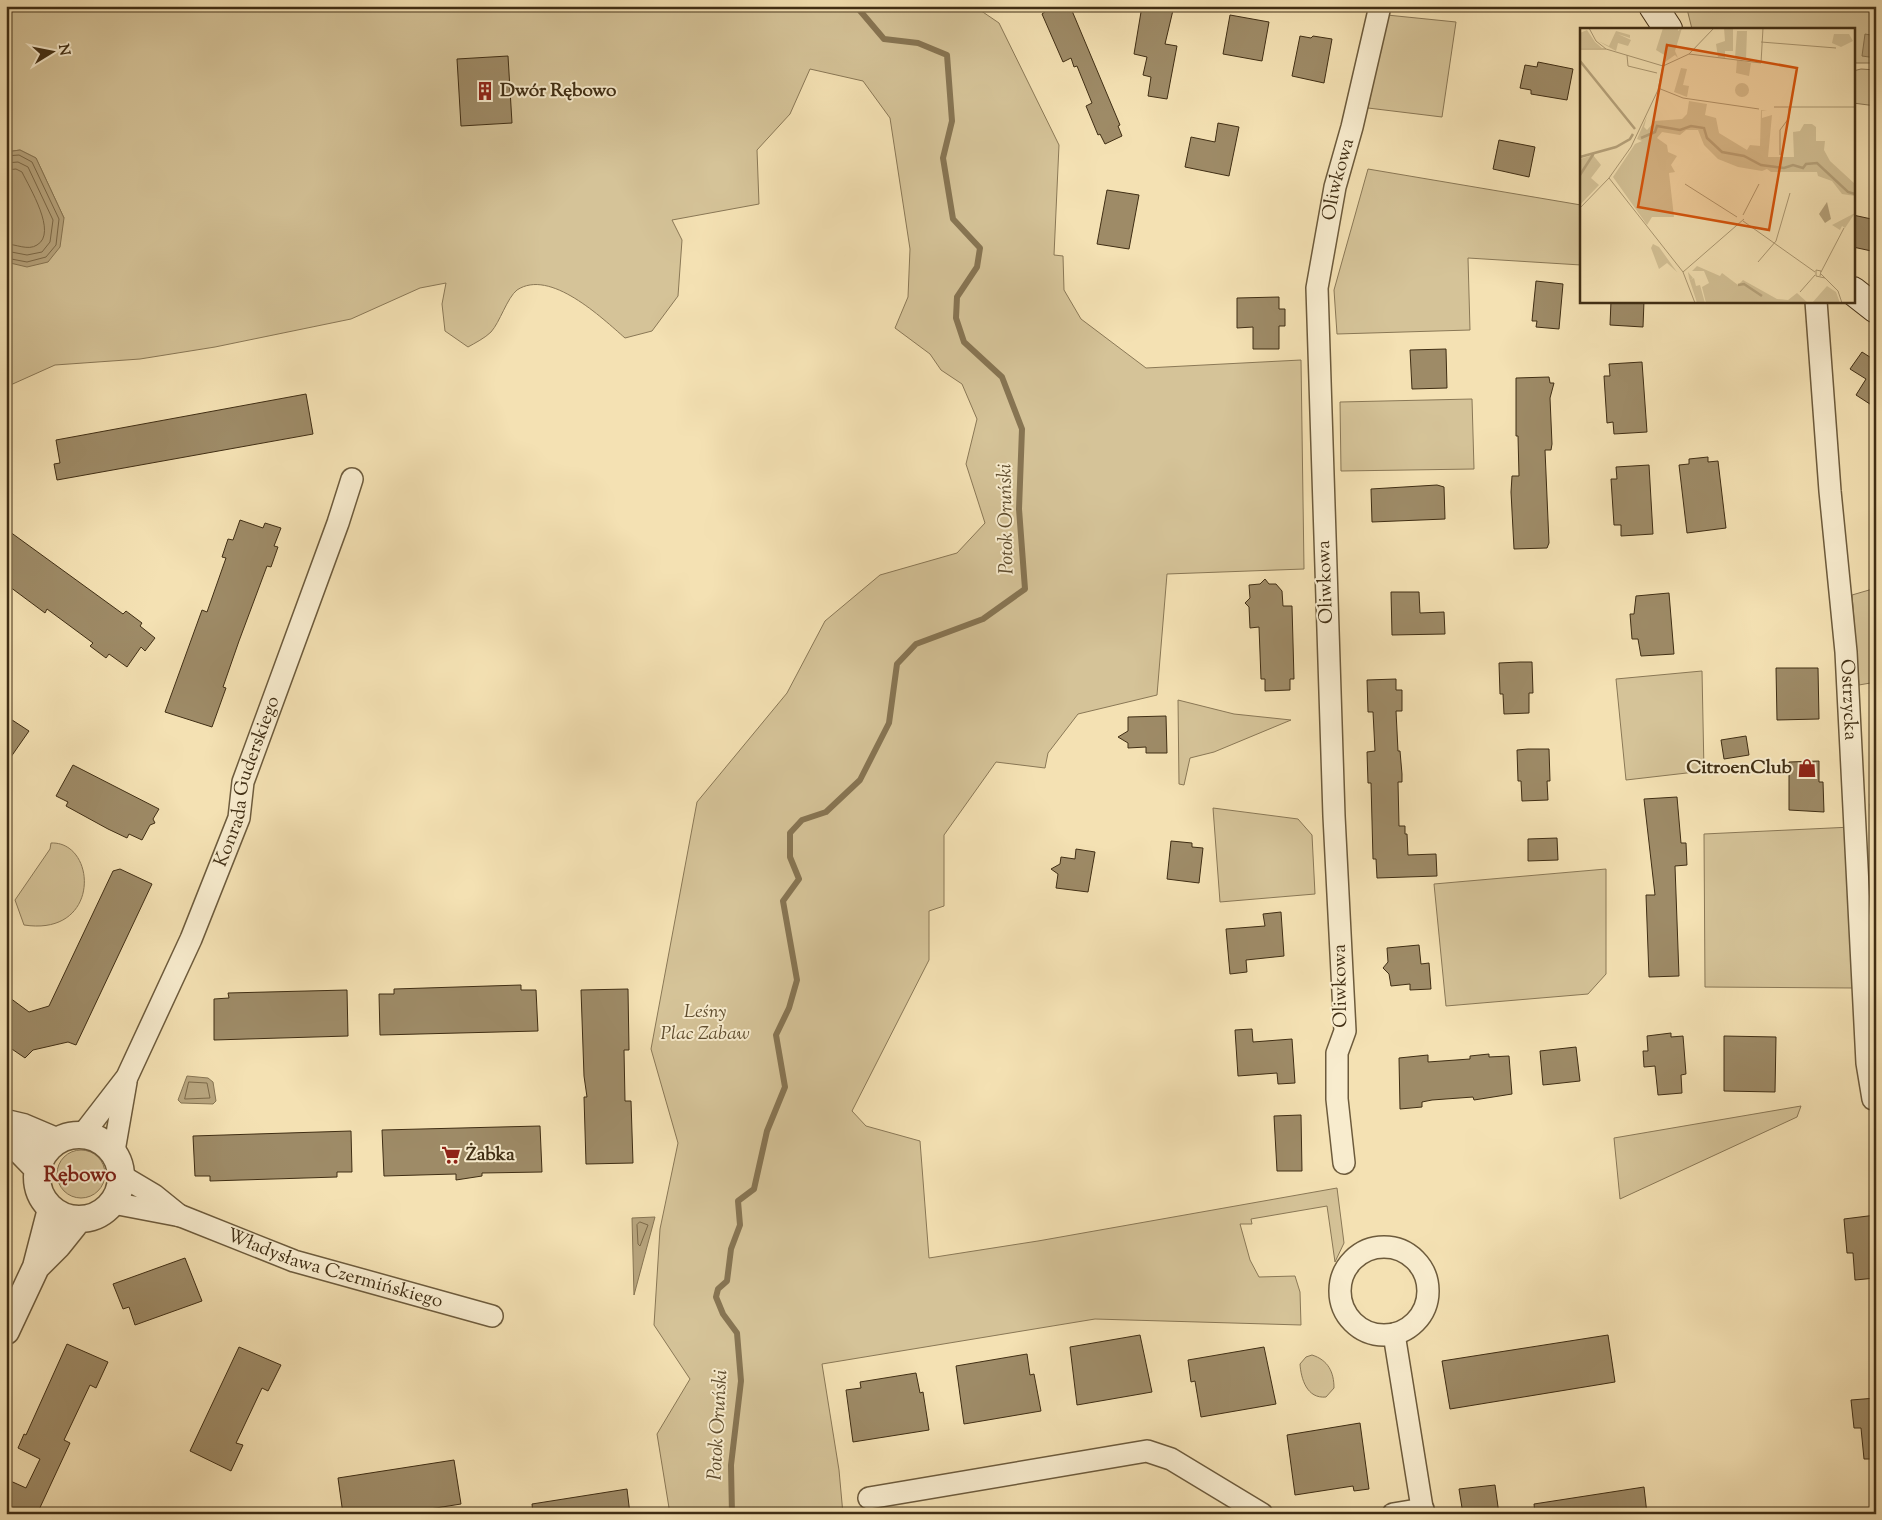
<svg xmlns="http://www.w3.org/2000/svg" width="1882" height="1520" font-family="'Sorts Mill Goudy',serif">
<rect width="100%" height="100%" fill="#f4e1b3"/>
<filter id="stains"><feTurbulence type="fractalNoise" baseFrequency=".004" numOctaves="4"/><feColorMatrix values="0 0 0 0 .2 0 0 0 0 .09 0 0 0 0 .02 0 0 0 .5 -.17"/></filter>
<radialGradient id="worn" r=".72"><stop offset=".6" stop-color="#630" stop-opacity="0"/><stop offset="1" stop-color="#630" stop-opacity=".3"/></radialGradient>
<path fill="#d5c398" stroke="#8a7856" d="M 6,6 L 974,6 L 999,23 L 1059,145 L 1054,255 L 1063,256 L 1064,290 L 1081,319 L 1146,368 L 1301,360 L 1304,569 L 1167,574 L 1157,695 L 1078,714 L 1048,753 L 1045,768 L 996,762 L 944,835 L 944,906 L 929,911 L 929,960 L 852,1111 L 866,1126 L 920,1141 L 929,1258 L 1038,1241 L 1337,1188 L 1344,1243 L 1335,1262 L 1327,1206 L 1251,1219 L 1252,1224 L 1240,1224 L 1250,1260 L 1259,1277 L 1295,1276 L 1300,1292 L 1301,1325 L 1095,1319 L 822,1364 L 839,1470 L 843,1514 L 670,1514 L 657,1434 L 690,1379 L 654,1325 L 660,1229 L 678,1143 L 651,1049 L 697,802 L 787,693 L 825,621 L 880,575 L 957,553 L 985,523 L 966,464 L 977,419 L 962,384 L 941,370 L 930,354 L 895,328 L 908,297 L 910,249 L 890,118 L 863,81 L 810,69 L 790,114 L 757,150 L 759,204 L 672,220 L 682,240 L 678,296 L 652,331 L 625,338 C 602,318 550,268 517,290 C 507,298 500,322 491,332 C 485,338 475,343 468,347 L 445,331 L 442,304 L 446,283 L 420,288 L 351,319 L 215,347 L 140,359 L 55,365 L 6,387 L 6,262 L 64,218 L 36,158 L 20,150 L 6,152 Z
M 1759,6 L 1876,6 L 1876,63 L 1853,63 L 1853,29 L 1692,29 L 1687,9 L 1700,8 L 1759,11 Z
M 1387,15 L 1456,22 L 1442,117 L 1368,108 Z
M 1861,69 L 1876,70 L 1876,106 L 1853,103 L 1853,71 Z
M 1368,169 L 1581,205 L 1581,265 L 1468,258 L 1470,330 L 1337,334 L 1334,290 Z
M 1472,399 L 1474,469 L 1341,471 L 1340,402 Z
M 1876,588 L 1876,682 L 1859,685 L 1852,595 Z
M 1702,671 L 1704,771 L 1626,780 L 1616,679 Z
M 1178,700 L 1234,714 L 1291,720 L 1214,752 L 1190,758 L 1184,785 L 1179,784 Z
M 1874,798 L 1876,798 L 1876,843 L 1875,834 L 1872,834 L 1870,804 Z
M 1213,808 L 1298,819 L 1312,835 L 1315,894 L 1220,902 Z
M 1852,827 L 1853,988 L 1705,987 L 1704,834 Z
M 51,843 C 97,841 102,937 24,925 L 15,900 L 50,849 Z
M 1606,869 L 1606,974 L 1588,994 L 1446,1006 L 1434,884 Z
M 1801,1106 L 1797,1117 L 1620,1199 L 1614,1138 Z
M57 1174a24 24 0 1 1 48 0a24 24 0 1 1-48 0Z
M 1312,1355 C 1328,1360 1334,1372 1334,1388 L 1326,1397 C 1307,1399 1301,1379 1300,1364 L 1306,1357 Z"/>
<path fill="#b7a47d" stroke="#877553" d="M 1865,34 L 1876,36 L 1876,58 L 1862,56 Z
M 20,150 L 36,158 L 64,218 L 60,247 L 48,262 L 27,267 L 6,262 L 6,152 Z
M 187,1076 L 208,1078 L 213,1082 L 216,1101 L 213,1104 L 181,1103 L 178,1100 Z
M 655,1217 L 634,1295 L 632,1218 Z"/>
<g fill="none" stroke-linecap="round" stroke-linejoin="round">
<path stroke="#7c6948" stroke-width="1" d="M 6,156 L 19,155 L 32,162 L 59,219 L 56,245 L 46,257 L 27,262 L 6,258
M 6,163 L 18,162 L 28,167 L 53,220 L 50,242 L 42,252 L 27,255 L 6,251
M 6,170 L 16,169 L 22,172 C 29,187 58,233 37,245 C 28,251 16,244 6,244
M 189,1082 L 207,1083 L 210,1098 L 185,1099 Z
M 640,1222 L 648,1225 L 640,1246 L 638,1244 L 637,1225 Z"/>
<path stroke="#877553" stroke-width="6" d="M 732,1514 L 731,1465 L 741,1381 L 737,1333 L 723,1314 L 716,1297 L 718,1289 L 727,1281 L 731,1249 L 740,1225 L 738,1201 L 754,1189 L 767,1131 L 785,1087 L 776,1035 L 789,1008 L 797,980 L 783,901 L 799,879 L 790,857 L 790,833 L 802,820 L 826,812 L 860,780 L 889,723 L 897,664 L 916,644 L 983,619 L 1025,589 L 1019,509 L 1022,429 L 1002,377 L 964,342 L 956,318 L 957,297 L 977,267 L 980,248 L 953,219 L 943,158 L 952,121 L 947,55 L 918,43 L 884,39 L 856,6"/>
</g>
<path fill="#9e8b67" stroke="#402e14" d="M 1044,6 L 1070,6 L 1120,125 L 1118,126 L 1122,136 L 1105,144 L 1100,134 L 1098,135 L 1086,106 L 1092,103 L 1077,66 L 1074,67 L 1071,58 L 1063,62 L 1042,14 L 1046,11 Z
M 1142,6 L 1174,6 L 1165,44 L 1177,46 L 1167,99 L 1148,96 L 1151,77 L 1143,75 L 1147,57 L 1134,54 Z
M 1230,15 L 1269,22 L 1262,61 L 1223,54 Z
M 1300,36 L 1311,38 L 1313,36 L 1332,39 L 1324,83 L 1292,76 Z
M 508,56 L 512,123 L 461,126 L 457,59 Z
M 1538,62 L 1573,69 L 1567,100 L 1531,94 L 1531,90 L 1520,88 L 1525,65 L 1537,67 Z
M 1218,123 L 1239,127 L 1229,176 L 1185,167 L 1191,137 L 1215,142 Z
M 1499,140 L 1535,147 L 1529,177 L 1493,169 Z
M 1107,190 L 1139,195 L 1129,249 L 1097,244 Z
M 1853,215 L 1876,220 L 1876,252 L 1853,247 Z
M 1536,281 L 1563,284 L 1559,329 L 1536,327 L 1537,321 L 1532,321 Z
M 1279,297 L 1279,309 L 1285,309 L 1285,326 L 1279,326 L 1279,349 L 1253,349 L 1253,327 L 1237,328 L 1237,298 Z
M 1611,301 L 1644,301 L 1643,327 L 1610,325 Z
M 1446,349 L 1447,388 L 1412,389 L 1410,350 Z
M 1862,352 L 1876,361 L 1876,408 L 1856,395 L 1866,379 L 1850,369 Z
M 1642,362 L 1647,432 L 1614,434 L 1613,422 L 1607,423 L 1604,376 L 1610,376 L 1609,364 Z
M 1549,377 L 1550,383 L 1554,383 L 1550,398 L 1552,444 L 1551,450 L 1545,450 L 1549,543 L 1547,548 L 1514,549 L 1511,492 L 1512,476 L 1519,476 L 1518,436 L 1516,436 L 1516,378 Z
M 306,394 L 313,434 L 57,480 L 54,464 L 60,463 L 56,440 Z
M 1708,457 L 1708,462 L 1718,461 L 1726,528 L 1687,533 L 1679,465 L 1689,464 L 1689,459 Z
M 1649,465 L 1653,534 L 1621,536 L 1621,525 L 1614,525 L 1611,479 L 1617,479 L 1616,467 Z
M 1437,485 L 1444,487 L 1445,519 L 1372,522 L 1371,489 Z
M 240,520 L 263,528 L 265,523 L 281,528 L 274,546 L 278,547 L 271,567 L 267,566 L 239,641 L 223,687 L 226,688 L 212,727 L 165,712 L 202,610 L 207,612 L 226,558 L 222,557 L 228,539 L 233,540 Z
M 6,529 L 123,614 L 126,611 L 142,623 L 140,626 L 155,638 L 145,651 L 141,647 L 127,667 L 109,654 L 106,658 L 90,646 L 93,643 L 47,609 L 45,613 L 6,584 Z
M 1265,579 L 1269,584 L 1276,584 L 1282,591 L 1283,606 L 1292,606 L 1294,679 L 1290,679 L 1290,690 L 1265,691 L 1265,679 L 1261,679 L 1259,627 L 1250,628 L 1249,607 L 1245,603 L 1250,598 L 1249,585 L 1260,584 Z
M 1391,592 L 1419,592 L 1420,613 L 1444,612 L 1445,634 L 1392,635 Z
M 1669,593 L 1674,654 L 1641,656 L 1638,639 L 1632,639 L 1630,614 L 1634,614 L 1636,596 Z
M 1520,662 L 1532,662 L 1533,693 L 1529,693 L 1529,713 L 1504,714 L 1503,694 L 1500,694 L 1499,663 Z
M 1776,668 L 1818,668 L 1819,719 L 1777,720 Z
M 1396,679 L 1396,690 L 1402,690 L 1402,711 L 1396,711 L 1398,751 L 1400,751 L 1402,774 L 1402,782 L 1398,782 L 1399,826 L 1405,826 L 1405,834 L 1407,834 L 1408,855 L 1436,854 L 1437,876 L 1377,878 L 1376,859 L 1373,859 L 1371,783 L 1368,783 L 1367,752 L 1375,751 L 1373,712 L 1368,712 L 1367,680 Z
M 6,716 L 29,731 L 6,764 Z
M 1166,716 L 1167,753 L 1146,753 L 1146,747 L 1128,748 L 1128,743 L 1118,737 L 1128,731 L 1128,717 Z
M 1746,736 L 1749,755 L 1724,759 L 1721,740 Z
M 1528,749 L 1549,749 L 1550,781 L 1547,781 L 1548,800 L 1522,801 L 1521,781 L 1518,781 L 1517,750 Z
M 1819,761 L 1819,782 L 1823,782 L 1824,812 L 1789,810 L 1789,762 Z
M 73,765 L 159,809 L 153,819 L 155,823 L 150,825 L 142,840 L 129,834 L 127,838 L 108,829 L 66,806 L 68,802 L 56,796 Z
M 1677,797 L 1681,843 L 1686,843 L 1687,865 L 1675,866 L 1679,976 L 1649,977 L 1646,895 L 1655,895 L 1644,799 Z
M 1557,838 L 1558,860 L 1528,861 L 1528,839 Z
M 1171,841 L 1192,843 L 1192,847 L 1203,848 L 1199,883 L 1167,879 Z
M 1076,849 L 1095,852 L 1088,892 L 1056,888 L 1058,874 L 1051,869 L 1060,864 L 1061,857 L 1075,859 Z
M 120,869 L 152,884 L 76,1045 L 68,1042 L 33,1050 L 25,1058 L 6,1045 L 6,995 L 29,1012 L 49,1006 L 113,871 Z
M 1281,912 L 1284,956 L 1246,960 L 1247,972 L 1230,974 L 1226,929 L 1265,926 L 1263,914 Z
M 1419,945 L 1421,964 L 1429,963 L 1431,989 L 1410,990 L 1410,984 L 1391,986 L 1389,974 L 1383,968 L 1388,962 L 1387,948 Z
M 521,985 L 521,990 L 536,990 L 538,1031 L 380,1035 L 379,994 L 394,994 L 394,989 Z
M 628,989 L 629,1050 L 624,1050 L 625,1101 L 631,1101 L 633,1163 L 586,1164 L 584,1097 L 587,1097 L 584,1076 L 581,990 Z
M 347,990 L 348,1036 L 214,1040 L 214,999 L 229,998 L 228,993 Z
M 1252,1029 L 1253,1042 L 1292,1039 L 1295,1083 L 1278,1084 L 1277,1073 L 1238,1076 L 1235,1030 Z
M 1671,1033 L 1671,1037 L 1683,1036 L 1686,1074 L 1681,1075 L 1682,1093 L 1658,1095 L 1655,1066 L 1644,1067 L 1643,1051 L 1648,1051 L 1647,1036 Z
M 1724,1036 L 1776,1037 L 1775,1092 L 1724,1091 Z
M 1576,1047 L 1580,1081 L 1543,1085 L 1540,1051 Z
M 1489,1054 L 1489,1057 L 1509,1056 L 1512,1094 L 1474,1100 L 1473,1097 L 1432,1100 L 1422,1102 L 1422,1107 L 1400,1109 L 1399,1058 L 1428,1055 L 1428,1062 L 1470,1059 L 1470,1056 Z
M 1301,1115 L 1302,1171 L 1277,1171 L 1274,1116 Z
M 540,1126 L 542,1172 L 482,1173 L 482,1176 L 456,1180 L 456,1174 L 384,1176 L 382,1130 Z
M 351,1131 L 352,1172 L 337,1172 L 337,1177 L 210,1181 L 210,1176 L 195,1176 L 193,1136 Z
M 1876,1215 L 1876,1278 L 1855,1280 L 1853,1253 L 1847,1253 L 1844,1219 Z
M 185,1258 L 202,1301 L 135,1325 L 129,1307 L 123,1309 L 113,1284 Z
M 1140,1335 L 1152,1392 L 1077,1405 L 1070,1347 Z
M 1608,1335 L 1615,1382 L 1450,1409 L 1442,1361 Z
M 67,1344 L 108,1362 L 96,1388 L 90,1385 L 64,1440 L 70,1443 L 37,1514 L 6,1514 L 6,1479 L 26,1488 L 40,1459 L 18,1448 L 24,1434 L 26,1435 Z
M 239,1347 L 281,1365 L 268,1391 L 262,1388 L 236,1443 L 243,1445 L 231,1471 L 190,1451 Z
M 1264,1347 L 1276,1404 L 1201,1417 L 1195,1381 L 1191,1382 L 1188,1360 Z
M 1027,1354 L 1030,1375 L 1034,1374 L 1041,1411 L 964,1424 L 956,1366 Z
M 916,1373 L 920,1393 L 923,1392 L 929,1430 L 853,1442 L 846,1390 L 861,1388 L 860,1382 Z
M 1876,1398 L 1876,1459 L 1864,1459 L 1861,1428 L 1854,1428 L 1851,1400 Z
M 1360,1423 L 1369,1489 L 1354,1491 L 1353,1486 L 1295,1495 L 1287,1435 Z
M 454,1460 L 461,1504 L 398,1514 L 343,1514 L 338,1478 Z
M 1495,1485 L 1499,1514 L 1463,1514 L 1459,1489 Z
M 1644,1487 L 1647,1514 L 1535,1514 L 1534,1504 Z
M 627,1489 L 630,1514 L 533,1514 L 532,1504 Z"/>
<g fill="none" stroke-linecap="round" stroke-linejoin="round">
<g stroke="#6d5b3c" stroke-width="24">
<g id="minor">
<path id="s1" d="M 1816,301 L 1830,491 L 1846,652 L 1867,1063 L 1873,1099 L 1876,1099"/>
<path id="s2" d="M 83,1134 L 127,1077 L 191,939 L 239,818 L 243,782 L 338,523 L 352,479"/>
<path d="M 114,1151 L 126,1082"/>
<path id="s3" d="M 1344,1163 L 1337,1099 L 1337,1053 L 1345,1031 L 1334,816 L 1317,288 L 1335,187 L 1352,127 L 1380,6"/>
<path d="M 122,1176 L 154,1195 L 180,1216"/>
<path id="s4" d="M 113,1203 L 181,1216 L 294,1261 L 492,1316"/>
<circle cx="1384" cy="1291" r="44"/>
<path d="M 1394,1334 L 1423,1514"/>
<path d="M 869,1498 L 1147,1451 L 1171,1459 L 1262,1514"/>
<path d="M 1393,1514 L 1423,1509"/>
</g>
</g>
<g stroke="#6d5b3c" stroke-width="29">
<path id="tertiary" d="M 6,1123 L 23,1127 L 56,1141
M37 1177a42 42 0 1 1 84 0a42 42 0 1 1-84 0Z
M 6,1136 L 37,1168
M 36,1267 L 58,1245 L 78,1220
M 6,1331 L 36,1267 L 51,1209"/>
</g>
<g stroke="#402e14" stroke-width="30">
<path id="secondary" d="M 1653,6 L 1668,29
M 1853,291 L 1876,309"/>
</g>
<use href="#minor" stroke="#f8ecce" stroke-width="21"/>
<use href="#tertiary" stroke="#f8ecce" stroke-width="26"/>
<use href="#secondary" stroke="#f8ecce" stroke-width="28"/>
</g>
<defs>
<g id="building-bare" transform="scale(1.5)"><path d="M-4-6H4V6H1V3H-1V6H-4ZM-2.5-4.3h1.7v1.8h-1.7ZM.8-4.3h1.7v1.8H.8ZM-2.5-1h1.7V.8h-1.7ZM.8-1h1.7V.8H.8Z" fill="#8f2418" stroke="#f8ecce" stroke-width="2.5" paint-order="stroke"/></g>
<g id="shop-bare" transform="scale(1.5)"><path d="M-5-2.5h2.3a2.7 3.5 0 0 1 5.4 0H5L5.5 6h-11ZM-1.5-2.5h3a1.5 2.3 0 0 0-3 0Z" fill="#8f2418" stroke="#f8ecce" stroke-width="2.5" paint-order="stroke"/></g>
<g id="supermarket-bare" transform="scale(1.5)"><path d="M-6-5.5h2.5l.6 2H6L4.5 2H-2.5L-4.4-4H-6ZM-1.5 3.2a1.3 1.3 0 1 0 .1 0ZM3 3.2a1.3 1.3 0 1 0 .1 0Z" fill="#8f2418" stroke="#f8ecce" stroke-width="2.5" paint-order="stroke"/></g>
</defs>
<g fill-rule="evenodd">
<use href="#building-bare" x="485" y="91"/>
<use href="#shop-bare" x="1807" y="768"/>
<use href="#supermarket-bare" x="451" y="1155"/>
</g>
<g text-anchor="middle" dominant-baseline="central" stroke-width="4" stroke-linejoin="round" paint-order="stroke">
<g font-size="19" font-weight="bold" fill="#402e14" stroke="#f8ecce" text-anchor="start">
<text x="500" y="91">Dwór Rębowo</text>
<text x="1792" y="768" text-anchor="end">CitroenClub</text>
<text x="466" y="1155">Żabka</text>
</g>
<g font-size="19" fill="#402e14" stroke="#f8ecce">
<text stroke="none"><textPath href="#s3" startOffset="988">Oliwkowa</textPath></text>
<text transform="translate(1326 582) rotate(-92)">Oliwkowa</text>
<text stroke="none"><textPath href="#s1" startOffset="400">Ostrzycka</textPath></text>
<text stroke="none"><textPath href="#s2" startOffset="392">Konrada Guderskiego</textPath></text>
<text transform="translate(1341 986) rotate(-91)">Oliwkowa</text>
<text stroke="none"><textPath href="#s4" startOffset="232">Władysława Czermińskiego</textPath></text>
</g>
<g font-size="19" font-style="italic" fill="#5e4c2e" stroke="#f8ecce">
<text x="705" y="1012">Leśny<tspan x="705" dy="22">Plac Zabaw</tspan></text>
</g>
<g font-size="20" font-style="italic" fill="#5e4c2e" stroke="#f8ecce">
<text transform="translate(1007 519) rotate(-91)">Potok Oruński</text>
<text transform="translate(719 1425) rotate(-87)">Potok Oruński</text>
</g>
<g font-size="21" font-weight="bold" fill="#7a1f14" stroke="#f8ecce">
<text x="80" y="1176">Rębowo</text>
</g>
</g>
<g transform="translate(1580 28)">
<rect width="275" height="275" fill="#f4e1b3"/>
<path d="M 83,0 L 98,0 L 98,3 L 102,0 L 95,23 L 98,30 L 95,27 L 85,34 L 86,28 L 76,22 ZM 144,0 L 153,0 L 153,23 L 145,23 L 145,30 L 138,29 L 136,16 L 145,13 ZM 7,2 L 15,14 L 22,20 L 0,20 L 0,5 ZM 36,3 L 50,7 L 50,10 L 38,6 L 51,12 L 48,18 L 38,15 L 36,23 L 18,13 L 29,18 ZM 157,3 L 167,3 L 166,32 L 155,30 ZM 254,6 L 269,6 L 273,13 L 261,19 L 252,15 ZM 157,32 L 171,35 L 169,48 L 156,45 ZM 101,40 L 107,41 L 103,57 L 109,58 L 107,69 L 94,64 ZM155 62a7 7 0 1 1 14 0a7 7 0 1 1-14 0ZM 109,73 L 127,76 L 125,87 L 136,90 L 139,105 L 167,122 L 170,117 L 180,118 L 181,82 L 187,83 L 182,83 L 182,90 L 192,87 L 188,129 L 214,129 L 213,104 L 220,103 L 224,96 L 232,96 L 236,99 L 236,113 L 245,113 L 244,122 L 250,133 L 275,156 L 275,168 L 262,166 L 252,153 L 238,148 L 237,144 L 191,144 L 187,141 L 182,143 L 158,139 L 138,131 L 124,117 L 118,102 L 106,102 L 100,107 L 82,104 L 77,110 L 87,117 L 88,124 L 97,128 L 91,137 L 95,144 L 89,145 L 94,189 L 72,189 L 67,197 L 33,149 L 55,116 L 62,113 L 57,111 L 67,88 L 64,99 L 67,102 L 75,93 L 102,91 L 107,86 ZM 13,127 L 21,137 L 11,150 L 19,157 L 0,177 L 0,131 ZM 275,185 L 265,200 L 262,198 L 260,202 L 252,197 ZM 73,216 L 79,219 L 97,244 L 87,235 L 79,241 L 71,220 ZM 117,238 L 140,248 L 142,245 L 158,257 L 163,252 L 197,271 L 208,272 L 217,265 L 228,275 L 126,275 L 122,259 L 129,255 L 124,243 L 112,243 ZM 108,244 L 113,250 L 110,252 L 114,250 L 116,258 L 120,257 L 125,275 L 117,275 L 109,250 ZM 247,258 L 256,264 L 260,275 L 232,275 Z" fill="#d5c398"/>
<path d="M 247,174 L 251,191 L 245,195 L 239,186 Z" fill="#b7a47d"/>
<path fill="none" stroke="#b7a47d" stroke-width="2.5" d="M 0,33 L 55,101M 61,110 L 75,104 L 77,98 L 100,102 L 111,98 L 124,100 L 127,110 L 142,124 L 164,128 L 181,137 L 204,140 L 213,137 L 223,140 L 226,136 L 237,135 L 268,164 L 275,166M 0,129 L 36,119 L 50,111 L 53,106M 0,147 L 14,125M 158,257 L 164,256 L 182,268"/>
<path fill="none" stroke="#ac9973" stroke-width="1" d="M 9,0 L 16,13 L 26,21M 181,14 L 256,20M 0,21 L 26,21 L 83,38M 109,26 L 181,35 L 183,0M 47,27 L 48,38 L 77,45M 78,60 L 103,70 L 179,81M 194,79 L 275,79M 200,127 L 200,102 L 209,90 L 209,80M 29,150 L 103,244 L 115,275M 105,156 L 157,189M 0,180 L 29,150 L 51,119 L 78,62 L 83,38 L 109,26 L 134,0M 163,187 L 179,156M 163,193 L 235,244M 178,234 L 196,213 L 210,165M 103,244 L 164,191M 241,244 L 264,200M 241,246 L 258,263 L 262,275M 240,248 L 241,243 L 236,242 L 236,248 L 245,250M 220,264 L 235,247"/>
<path fill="#d7550d" fill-opacity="0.15" stroke="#d7550d" stroke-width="2.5" d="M 87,17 L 217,40 L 189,202 L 58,179 Z"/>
<rect width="275" height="275" fill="none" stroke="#402e14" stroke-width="2.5"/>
</g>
<rect width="1882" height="1520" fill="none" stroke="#f4e1b3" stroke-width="25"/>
<rect x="8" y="8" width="1867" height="1505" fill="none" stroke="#402e14" stroke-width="2.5"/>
<rect x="12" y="12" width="1857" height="1495" fill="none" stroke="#402e14"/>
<g transform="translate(52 52) rotate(80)" stroke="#f8ecce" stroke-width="4" paint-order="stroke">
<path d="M0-4L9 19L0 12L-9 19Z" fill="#402e14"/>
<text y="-8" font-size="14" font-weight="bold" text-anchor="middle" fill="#402e14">N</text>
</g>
<rect width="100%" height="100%" filter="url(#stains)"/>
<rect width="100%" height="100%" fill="url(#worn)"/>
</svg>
